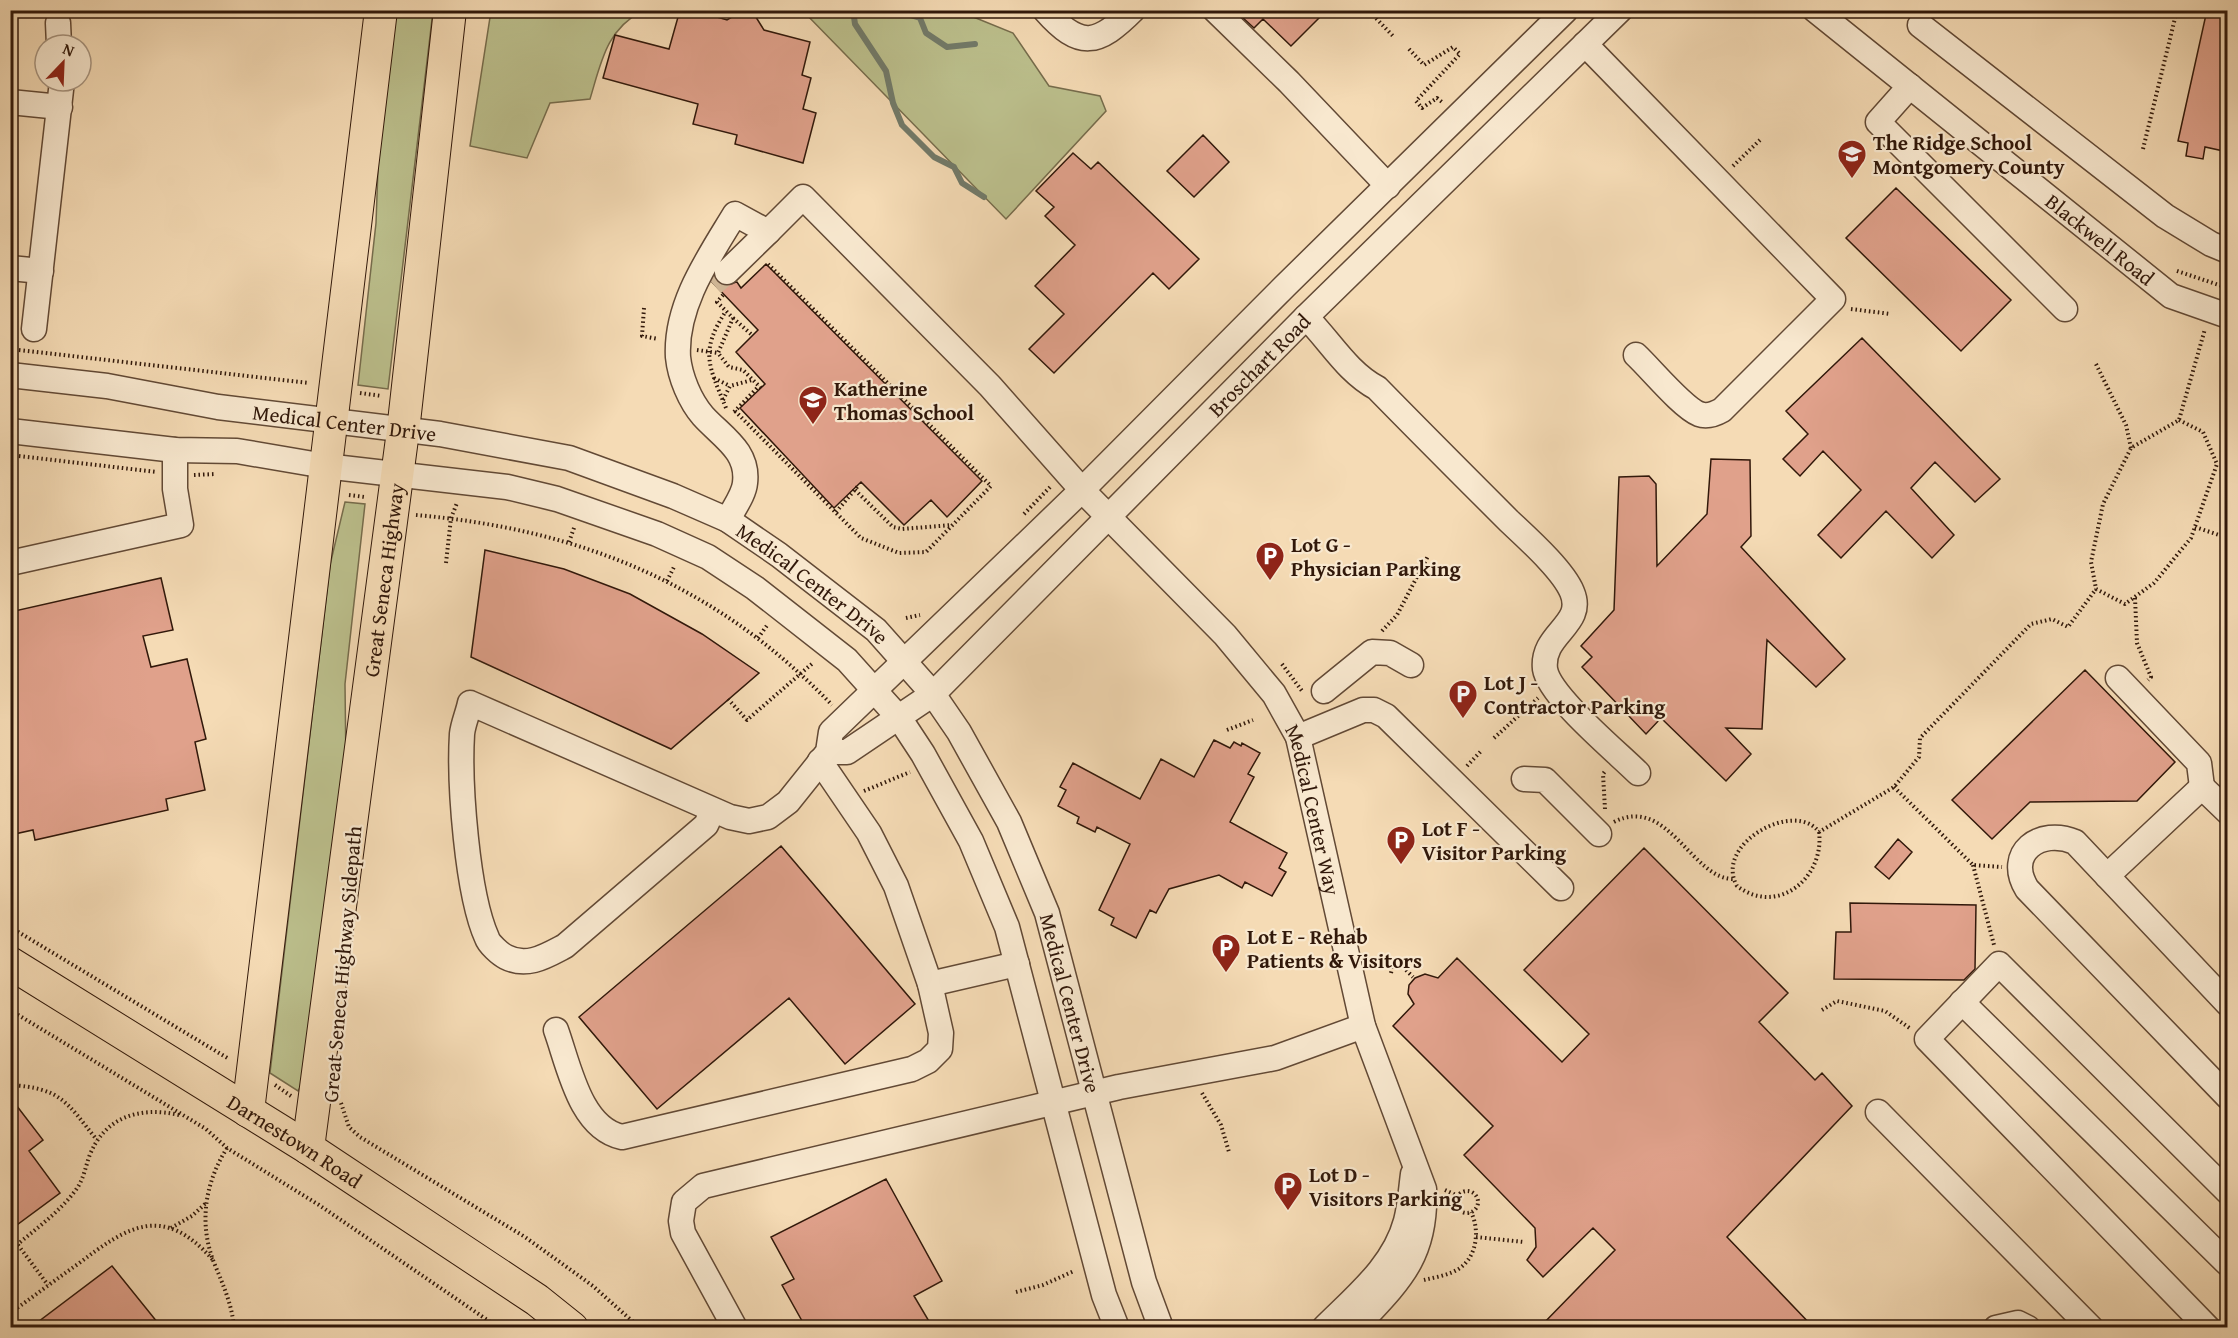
<svg xmlns="http://www.w3.org/2000/svg" width="2238" height="1338" font-family="'Gentium Book Plus',serif">
<rect width="100%" height="100%" fill="#f5dbb5"/>
<filter id="stains"><feTurbulence type="fractalNoise" baseFrequency=".00333" numOctaves="4"/><feColorMatrix values="0 0 0 0 .2 0 0 0 0 .09 0 0 0 0 .02 0 0 0 .5 -.17"/></filter>
<radialGradient id="worn" r=".72"><stop offset=".6" stop-color="#630" stop-opacity="0"/><stop offset="1" stop-color="#630" stop-opacity=".3"/></radialGradient>
<path fill="#bcc08d" stroke="#766c4c" stroke-width="1.5" d="M 392,11 L 433,11 L 388,389 L 358,385 L 376,223 L 380,114 Z
M 491,11 L 642,11 C 606,30 601,63 590,99 L 550,103 L 527,158 L 470,146 Z
M 803,11 L 965,11 L 971,16 L 1013,33 L 1049,86 L 1100,96 L 1106,111 L 1006,219 Z
M 345,502 L 365,504 L 345,684 L 346,766 L 305,1079 L 298,1091 L 270,1073 L 330,565 Z"/>
<g fill="none" stroke-linecap="round" stroke-linejoin="round">
<path stroke="#727a69" stroke-width="6" d="M 853,10 L 855,24 L 886,71 L 893,103 L 902,125 L 934,157 L 954,167 L 962,183 L 984,197
M 894,10 L 920,18 L 926,33 L 947,47 L 975,44"/>
</g>
<path fill="#e0a18b" stroke="#31180a" stroke-width="1.5" d="M 680,10 L 693,10 L 727,20 L 742,11 L 754,14 L 764,30 L 810,42 L 802,75 L 811,78 L 803,109 L 816,113 L 803,163 L 735,144 L 737,135 L 693,124 L 698,104 L 603,78 L 615,35 L 669,49 Z
M 1249,10 L 1327,10 L 1291,46 L 1263,19 L 1254,28 L 1242,17 Z
M 2207,10 L 2228,10 L 2228,152 L 2205,147 L 2203,159 L 2186,156 L 2188,143 L 2178,141 Z
M 1203,135 L 1229,162 L 1194,197 L 1167,171 Z
M 1073,153 L 1091,169 L 1098,162 L 1199,259 L 1169,289 L 1153,273 L 1054,373 L 1029,349 L 1064,314 L 1035,286 L 1075,245 L 1045,216 L 1054,207 L 1036,191 Z
M 1896,188 L 2011,300 L 1961,351 L 1846,238 Z
M 766,264 L 982,481 L 947,517 L 931,500 L 904,525 L 861,482 L 834,508 L 740,408 L 765,384 L 736,352 L 758,330 L 712,282 L 715,278 L 723,285 L 737,282 L 741,288 Z
M 1862,338 L 2000,479 L 1975,502 L 1935,462 L 1911,488 L 1954,535 L 1932,558 L 1886,511 L 1841,558 L 1818,535 L 1861,490 L 1823,451 L 1800,476 L 1783,459 L 1808,434 L 1786,411 Z
M 1711,459 L 1750,460 L 1751,536 L 1741,547 L 1845,659 L 1816,687 L 1767,640 L 1762,729 L 1726,728 L 1751,754 L 1726,781 L 1661,718 L 1646,734 L 1582,667 L 1592,657 L 1581,646 L 1614,610 L 1619,477 L 1649,476 L 1656,484 L 1657,566 L 1707,514 Z
M 485,550 L 564,569 L 630,594 L 702,634 L 759,673 L 671,749 L 471,657 Z
M 161,578 L 173,630 L 143,636 L 151,667 L 187,659 L 206,739 L 195,742 L 205,790 L 166,799 L 168,810 L 35,840 L 33,830 L 10,835 L 10,813 L 14,812 L 10,795 L 10,612 Z
M 2085,670 L 2175,762 L 2137,801 L 2030,802 L 1992,839 L 1952,800 Z
M 1214,740 L 1230,748 L 1234,742 L 1241,746 L 1242,743 L 1260,753 L 1248,774 L 1254,777 L 1230,822 L 1287,853 L 1279,868 L 1286,872 L 1272,896 L 1245,882 L 1242,888 L 1219,875 L 1169,889 L 1156,913 L 1150,910 L 1136,938 L 1111,925 L 1114,918 L 1099,910 L 1130,844 L 1097,827 L 1095,832 L 1077,823 L 1079,817 L 1058,806 L 1066,790 L 1060,787 L 1073,763 L 1140,799 L 1161,759 L 1194,777 Z
M 1898,839 L 1912,852 L 1889,879 L 1875,867 Z
M 781,846 L 915,1004 L 845,1064 L 789,998 L 657,1109 L 579,1017 Z
M 1644,848 L 1788,993 L 1759,1022 L 1815,1080 L 1822,1073 L 1852,1106 L 1727,1237 L 1814,1328 L 1539,1328 L 1615,1250 L 1593,1228 L 1543,1277 L 1527,1260 L 1536,1247 L 1535,1228 L 1464,1155 L 1493,1126 L 1393,1026 L 1414,1004 L 1408,994 L 1409,985 L 1415,978 L 1425,974 L 1438,978 L 1457,958 L 1562,1062 L 1589,1034 L 1524,970 Z
M 1850,903 L 1976,905 L 1975,969 L 1964,980 L 1834,979 L 1836,932 L 1851,932 Z
M 10,1097 L 43,1140 L 29,1151 L 60,1193 L 10,1230 Z
M 886,1179 L 942,1281 L 914,1296 L 933,1328 L 806,1328 L 782,1285 L 794,1279 L 771,1237 Z
M 112,1266 L 162,1328 L 30,1328 Z"/>
<g fill="none" stroke-linecap="round" stroke-linejoin="round">
<path stroke="#ceb493" stroke-width="24" stroke-dasharray="24 12" stroke-linecap="butt" d="M 713,284 L 727,272"/>
<g stroke="#624935" stroke-width="27">
<g id="minor">
<path d="M 1045,10 C 1080,50 1098,45 1133,10"/>
<path d="M 1215,10 L 1289,82 L 1388,186"/>
<path id="s1" d="M 1815,10 L 2171,296 L 2228,316"/>
<path d="M 58,23 L 59,45"/>
<path d="M 1920,25 L 2165,216 L 2211,244 L 2228,251"/>
<path d="M 1585,44 L 1833,299 L 1722,410 C 1715,414 1707,417 1699,414 C 1682,407 1651,369 1636,355"/>
<path d="M 1910,86 L 1878,122 L 2065,309"/>
<path d="M 10,102 L 60,107"/>
<path id="s2" d="M 768,232 L 803,197 L 990,386 L 1082,490 L 1225,635 L 1274,694 L 1298,737 L 1363,1026 L 1424,1189 C 1427,1257 1399,1281 1355,1328"/>
<path d="M 10,268 L 41,271"/>
<path d="M 727,272 L 768,232 L 735,214 C 709,257 675,305 678,357 C 680,377 690,401 703,416 C 722,437 749,451 745,483 C 744,495 733,509 728,520"/>
<path d="M 1306,317 C 1330,341 1347,372 1377,388 C 1421,433 1465,477 1509,521 C 1527,538 1563,570 1572,592 C 1586,625 1541,633 1545,669 C 1549,696 1617,752 1638,773"/>
<path d="M 34,329 L 62,81"/>
<path id="s3" d="M 10,375 L 107,386 L 218,407 L 440,434 L 569,458 L 673,496 L 728,520 L 779,555 L 876,630 L 933,694 L 959,732 L 1009,822 L 1047,913 L 1144,1282 L 1161,1328"/>
<path d="M 10,431 L 175,450 L 237,451 L 325,466 L 507,487 L 557,499 L 657,534 L 708,557 L 755,588 L 847,660 L 900,719 L 923,754 L 971,841 L 1007,927 L 1104,1295 L 1117,1328"/>
<path d="M 10,563 L 181,525 L 175,489 L 175,450"/>
<path d="M 2118,678 L 2199,763 L 2202,787"/>
<path d="M 1324,691 L 1372,652 L 1390,653 L 1411,665"/>
<path d="M 1298,737 L 1363,710 L 1374,710 L 1386,716 L 1561,888"/>
<path id="s4" d="M 828,752 L 847,752 L 933,694 L 1306,317 L 1620,10"/>
<path d="M 1524,779 L 1545,780 L 1599,834"/>
<path d="M 713,810 L 706,825 L 565,946 C 546,956 527,968 506,957 C 500,954 489,944 487,938 C 467,894 459,783 462,734 C 463,724 468,713 470,703 L 730,817 L 749,821 L 768,817 L 788,802 L 828,752 L 831,732 L 1082,490 L 1285,286 L 1566,10"/>
<path d="M 2107,876 L 2202,787 L 2228,812"/>
<path d="M 930,984 L 1017,964"/>
<path d="M 1962,1002 L 2228,1264"/>
<path d="M 2228,1004 L 2075,842 C 2040,827 2005,853 2027,889 L 2228,1097"/>
<path d="M 556,1030 C 569,1066 580,1128 622,1137 L 912,1069 L 928,1061 L 940,1049 L 941,1033 L 930,984 L 896,886 L 869,833 L 820,761"/>
<path d="M 1878,1112 L 2091,1328"/>
<path d="M 735,1328 L 683,1233 L 681,1221 L 684,1202 L 703,1186 L 1119,1087 L 1275,1058 L 1363,1026"/>
<path d="M 1324,1328 C 1356,1296 1394,1266 1406,1221 C 1410,1206 1411,1189 1413,1174"/>
<path d="M 1996,1328 L 2018,1323 L 2028,1328"/>
<path d="M 2208,1328 L 1927,1039 L 1999,964 L 2228,1192"/>
</g>
</g>
<g stroke="#31180a" stroke-width="34">
<g id="major">
<path id="s5" d="M 10,963 L 308,1148 L 537,1300 L 572,1328"/>
<path d="M 248,1111 L 381,10"/>
<path id="s6" d="M 308,1148 L 403,431 L 450,10"/>
</g>
</g>
<path stroke="#31180a" stroke-width="4" stroke-dasharray="1.5 3" stroke-linecap="butt" d="M 1373,15 L 1393,36
M 1409,49 L 1424,65 L 1453,47 L 1460,54 L 1416,101 L 1422,108 L 1437,98 L 1442,102
M 2143,149 L 2177,10
M 1733,166 L 1762,138
M 2177,271 L 2228,288
M 723,295 L 717,302 L 733,318 L 718,353 L 729,367 L 743,370 L 761,388
M 644,308 L 642,336 L 658,339
M 1851,309 L 1891,314
M 733,318 L 752,335
M 10,349 L 309,383
M 697,350 L 718,353
M 2096,364 L 2126,425 L 2131,448
M 714,378 L 730,386
M 360,393 L 382,396
M 723,400 L 730,386 L 752,380
M 726,408 C 709,366 699,352 726,311
M 735,411 L 861,538 L 899,553 L 926,552 L 991,486 L 766,262
M 734,412 L 759,386
M 2179,420 L 2203,432 L 2217,464 L 2191,538 L 2154,583 L 2125,604 L 2096,589 L 2091,562 L 2103,504 L 2131,448 L 2179,420 L 2205,329
M 10,455 L 157,472
M 194,475 L 216,474
M 855,490 L 893,527 L 902,529 L 952,525
M 349,495 L 365,497
M 836,512 L 858,486
M 1024,514 L 1052,485
M 416,515 C 580,529 717,585 832,705
M 2195,527 L 2228,538
M 569,542 L 575,525
M 446,563 L 451,518 L 457,503
M 667,581 L 675,565
M 2135,598 L 2137,643 L 2151,677 L 2148,680
M 906,618 L 920,615
M 1382,631 L 1397,615 L 1428,556
M 758,638 L 768,624
M 1282,664 L 1302,691
M 728,699 L 747,720 L 814,662
M 1227,730 L 1253,720
M 1494,738 L 1538,698
M 1467,766 L 1482,750
M 1894,787 L 1973,865 L 2002,867
M 864,791 L 910,772
M 1605,809 L 1603,774 L 1606,770
M 1614,822 C 1668,794 1692,880 1734,879
M 1819,832 C 1825,877 1778,917 1737,886 C 1713,844 1795,799 1819,832 L 1894,787 L 1919,757 L 1920,738 L 2031,624 L 2052,619 L 2068,627 L 2096,589
M 1973,865 L 1994,945
M 10,927 L 229,1059
M 1406,970 L 1413,977
M 1391,973 L 1394,960
M 10,1010 L 206,1129 L 227,1148 L 319,1205 L 499,1328
M 1822,1010 L 1837,1001 L 1885,1011 L 1911,1029
M 10,1085 C 62,1088 67,1103 97,1140
M 275,1085 L 291,1096
M 1202,1093 L 1221,1125 L 1229,1152
M 341,1103 L 349,1127 L 360,1137 L 525,1237 L 593,1286 L 640,1328
M 227,1148 C 205,1183 199,1222 213,1260 C 222,1283 232,1303 234,1328
M 1445,1190 L 1458,1196
M1456 1202a11 11 0 1 1 22 0a11 11 0 1 1-22 0Z
M 171,1228 L 192,1216 L 206,1203
M 1476,1237 L 1524,1242
M 18,1245 L 48,1285
M 10,1251 C 31,1232 58,1214 75,1191 C 83,1181 85,1169 89,1157 C 104,1117 139,1106 179,1115
M 1424,1280 C 1436,1277 1450,1275 1460,1268 C 1477,1256 1480,1230 1471,1212
M 1016,1292 L 1043,1285 L 1074,1271
M 10,1313 C 33,1297 55,1280 78,1264 C 128,1226 163,1203 213,1260
M 1464,1325 L 1467,1328"/>
<use href="#minor" stroke="#f8e8cf" stroke-width="24"/>
<use href="#major" stroke="#f5dbb5" stroke-width="32"/>
</g>
<defs>
<g id="school-pin" transform="scale(1.5)"><path d="M0 17L-7.5 6A9.5 9.5 0 1 1 7.5 6Z" fill="#8f2418" stroke="#f8e8cf"/><path d="M0-5L7-2L0 1L-7-2ZM-4 1L0 2.5L4 1V4Q0 6-4 4Z" fill="#fff"/></g>
<g id="parking-pin" transform="scale(1.5)"><path d="M0 17L-7.5 6A9.5 9.5 0 1 1 7.5 6Z" fill="#8f2418" stroke="#f8e8cf"/><path d="M-3.5-5.5H1a3.5 3.5 0 0 1 0 7H-1V5.5H-3.5ZM-1-3.4V-.6H.8a1.4 1.4 0 0 0 0-2.8Z" fill="#fff"/></g>
</defs>
<g fill-rule="evenodd">
<use href="#school-pin" x="1852" y="154"/>
<use href="#school-pin" x="813" y="400"/>
<use href="#parking-pin" x="1270" y="556"/>
<use href="#parking-pin" x="1463" y="694"/>
<use href="#parking-pin" x="1401" y="840"/>
<use href="#parking-pin" x="1226" y="948"/>
<use href="#parking-pin" x="1288" y="1186"/>
</g>
<g text-anchor="middle" dominant-baseline="central" stroke-width="4.5" stroke-linejoin="round" paint-order="stroke">
<g font-size="21" font-weight="bold" fill="#31180a" stroke="#f8e8cf" text-anchor="start">
<text x="1873" y="142">The Ridge School<tspan x="1873" dy="24">Montgomery County</tspan></text>
<text x="834" y="388">Katherine<tspan x="834" dy="24">Thomas School</tspan></text>
<text x="1291" y="544">Lot G -<tspan x="1291" dy="24">Physician Parking</tspan></text>
<text x="1484" y="682">Lot J -<tspan x="1484" dy="24">Contractor Parking</tspan></text>
<text x="1422" y="828">Lot F -<tspan x="1422" dy="24">Visitor Parking</tspan></text>
<text x="1247" y="936">Lot E - Rehab<tspan x="1247" dy="24">Patients &amp; Visitors</tspan></text>
<text x="1309" y="1174">Lot D -<tspan x="1309" dy="24">Visitors Parking</tspan></text>
</g>
<g font-size="21" fill="#31180a" stroke="#f8e8cf">
<text stroke="none"><textPath href="#s1" startOffset="366">Blackwell Road</textPath></text>
<text stroke="none"><textPath href="#s4" startOffset="586">Broschart Road</textPath></text>
<text stroke="none"><textPath href="#s3" startOffset="338">Medical Center Drive</textPath></text>
<text stroke="none"><textPath href="#s6" startOffset="573">Great Seneca Highway</textPath></text>
<text stroke="none"><textPath href="#s3" startOffset="842">Medical Center Drive</textPath></text>
<text stroke="none"><textPath href="#s2" startOffset="858">Medical Center Way</textPath></text>
<text transform="translate(342 964) rotate(-85)">Great Seneca Highway Sidepath</text>
<text stroke="none"><textPath href="#s3" startOffset="1347">Medical Center Drive</textPath></text>
<text stroke="none"><textPath href="#s5" startOffset="336">Darnestown Road</textPath></text>
</g>
</g>
<rect width="2238" height="1338" fill="none" stroke="#f5dbb5" stroke-width="36"/>
<rect x="12" y="12" width="2214" height="1314" fill="none" stroke="#31180a" stroke-width="3"/>
<rect x="18" y="18" width="2202" height="1302" fill="none" stroke="#31180a" stroke-width="1.5"/>
<g transform="translate(63 63) rotate(23)"><circle r="28" fill="#f8e8cf" stroke="#a89580" stroke-width="1.5"/>
<path d="M0-4.5L10 22L0 15L-10 22Z" fill="#8f2418"/>
<text y="-9" font-size="16" font-weight="bold" text-anchor="middle" fill="#31180a">N</text>
</g>
<rect width="100%" height="100%" filter="url(#stains)"/>
<rect width="100%" height="100%" fill="url(#worn)"/>
</svg>
